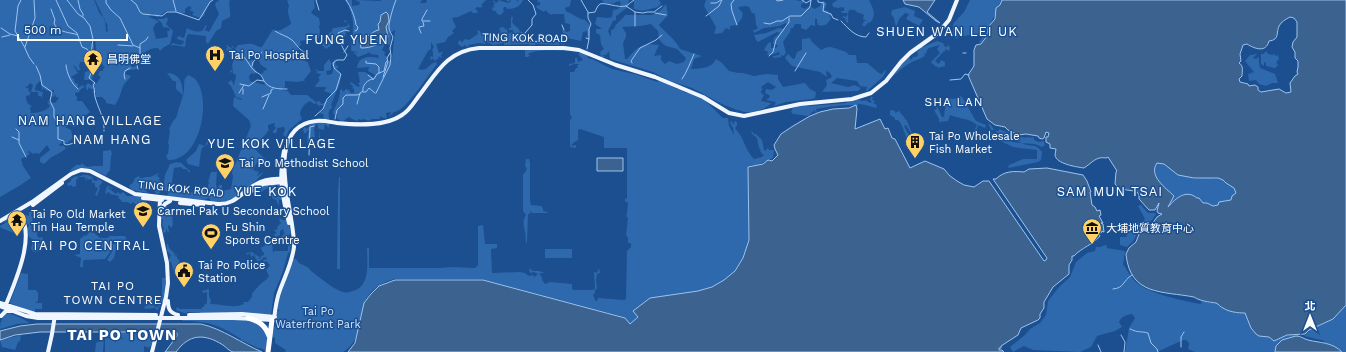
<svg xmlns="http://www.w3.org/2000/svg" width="1346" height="352" font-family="'Work Sans','Noto Sans TC',sans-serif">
<rect width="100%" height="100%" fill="#1b4f8f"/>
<path fill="#2e69ad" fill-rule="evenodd" d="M 0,0 L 94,0 L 100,14 L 105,19 L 106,32 L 108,31 L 107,26 L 108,26 C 103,18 100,9 95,0 L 212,0 C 206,5 206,10 204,16 L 200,18 L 192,15 L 194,12 L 189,10 L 192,8 L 189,6 L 185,9 L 185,13 L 180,14 L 172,11 L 166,11 L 161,15 L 158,15 L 158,17 L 156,17 L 156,15 L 154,15 L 152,13 L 149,17 L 158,21 L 158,23 L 156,23 L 153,28 L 156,39 L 168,37 L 167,31 L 170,31 L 169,28 L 163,27 L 162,23 L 157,19 L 163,19 L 167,17 L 168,20 L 166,24 L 173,31 L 170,44 L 164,47 L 160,51 L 158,48 C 148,48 146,53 137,56 L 137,53 L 136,60 L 131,65 L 132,67 L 137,66 L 137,69 L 124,71 L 125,74 L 131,76 C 129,80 125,82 123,86 C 121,93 119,99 115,105 L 106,103 L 106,101 L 102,97 L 95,97 L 96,93 L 92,92 L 95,89 L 91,89 L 89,87 L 88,90 L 86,90 L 87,89 L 86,88 L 86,85 L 88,83 L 94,87 L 93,88 L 95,88 L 94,85 L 92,84 L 94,81 L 96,84 L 101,77 L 98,75 L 100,71 L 103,71 L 103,69 L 105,67 L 103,66 L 103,64 L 101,65 L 99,61 L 100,58 L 96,58 L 96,56 L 98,54 L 96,50 L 95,38 L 92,39 L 91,42 L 94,45 L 94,54 L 92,55 L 96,66 L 95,70 L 93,69 L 93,71 L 90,75 L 93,75 L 92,79 L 88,80 L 84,80 L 85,72 L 89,71 L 91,68 L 86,68 L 89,65 L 85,62 L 80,62 L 79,67 L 81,69 L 78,71 L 76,67 L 73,65 L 78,73 L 71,77 L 74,79 L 75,83 L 78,84 L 78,88 L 82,85 L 85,87 L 81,89 L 78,93 L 76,92 L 75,95 L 77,97 L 77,101 L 82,101 L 90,112 L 78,121 L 75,127 L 73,127 L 72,125 L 66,125 L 67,127 L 65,127 L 71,130 L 73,138 L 69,141 L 69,142 L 66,143 L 65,145 L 65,142 L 62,140 L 62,143 L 60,144 L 59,146 L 63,146 L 63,145 L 66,148 C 62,153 54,155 49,159 C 47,161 46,163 44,164 L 40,162 L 40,158 L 50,150 L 47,145 L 39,154 L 36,153 L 33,154 L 29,151 L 28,152 L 30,154 L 21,159 L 23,166 L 31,178 L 19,186 L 0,197 ZM 40,81 L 42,82 L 41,85 L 42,90 L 43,90 L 43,87 L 45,90 L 51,92 L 53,89 L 54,91 L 52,96 L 54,97 L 55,94 L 56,97 L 59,98 L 55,103 L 47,102 L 50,106 C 45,112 37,113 30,113 L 31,112 L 30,108 L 32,106 C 27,104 26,101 26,96 L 30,95 L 30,92 L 28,91 L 29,89 L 25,87 L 28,86 L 30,83 L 33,85 L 31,92 L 38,92 L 38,96 L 41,96 L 41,98 L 42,97 L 43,92 L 35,90 L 36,85 Z
M 218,0 L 230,0 C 228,6 231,11 230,17 L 222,21 L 221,28 L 216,31 L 208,44 L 206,42 L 206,36 L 188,34 L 186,39 L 185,47 L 174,45 L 170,46 L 173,43 L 180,45 L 183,44 L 184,41 L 177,39 L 178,36 L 184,38 L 187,28 C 191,31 199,33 203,30 L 205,26 L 207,25 L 205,30 L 209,32 L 219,14 L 215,5 L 216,2 L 219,1 Z
M 287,0 L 314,0 L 315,8 L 312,11 L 311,13 L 319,18 L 320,24 L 319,27 L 320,30 L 319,38 L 300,41 L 301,45 L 297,48 L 299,49 L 298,51 L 297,51 L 296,54 L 299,54 L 300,57 L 305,57 L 304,60 L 307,62 L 308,62 L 308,63 L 311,71 L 304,80 L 305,82 L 303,81 L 297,82 L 285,81 L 285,87 L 281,90 L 288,91 L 291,95 L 307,95 L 316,102 L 320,101 L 321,104 L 324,103 L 332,94 L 324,91 L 326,88 L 325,87 L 316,87 L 315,86 L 320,80 L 318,78 L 321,74 L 316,73 L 317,72 L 316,69 L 317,69 L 318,71 L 324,71 L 324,65 L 329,59 L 331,63 L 331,70 L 326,71 L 327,75 L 332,74 L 334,66 L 332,66 L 332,63 L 334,60 L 337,59 L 335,62 L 336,64 L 335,65 L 338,66 L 338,68 L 335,69 L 341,74 C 341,86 334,94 331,106 L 332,106 L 332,108 C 327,111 329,114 329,119 L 328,120 L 324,119 L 323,117 L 324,115 L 320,113 L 320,112 L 323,111 L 325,104 L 322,106 L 321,105 L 319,106 L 316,103 L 314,104 L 310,101 C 304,104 301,108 300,114 L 302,119 L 289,130 L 286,137 L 283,135 L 285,130 L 284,127 L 277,128 L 277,132 L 275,133 L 273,133 L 273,131 L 276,128 L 274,126 L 275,124 L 274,123 L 268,125 L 268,128 L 269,130 L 256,146 L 255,149 L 267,161 L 266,163 L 258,160 L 253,170 L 259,172 L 257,176 L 263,172 L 263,173 L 251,186 L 246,187 L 247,189 C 235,200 229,203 211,202 L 209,198 L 202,201 L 201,200 L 197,201 L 183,199 L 183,197 L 178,199 L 167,196 L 169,191 L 168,191 L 167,193 L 166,191 L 163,190 L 165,175 L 170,164 L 177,162 L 179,163 L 180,162 L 190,171 L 190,173 L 186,169 L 183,169 L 181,167 L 174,168 L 171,189 L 183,192 L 202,193 L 204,189 L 209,193 L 208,184 L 210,183 L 208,182 L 211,172 L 216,172 L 217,171 L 216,185 L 218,191 L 219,185 L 222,185 L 222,191 L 231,189 L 233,177 L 232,172 L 251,126 L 249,120 L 233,106 L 234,97 L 241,100 L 242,99 L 236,97 L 231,86 L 228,83 L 231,80 L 233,83 L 233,85 L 234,85 L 236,76 L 235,74 L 233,74 L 233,71 L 230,73 L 230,71 L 232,70 L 233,71 L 232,65 L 234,59 L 233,55 L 230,55 L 226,49 L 228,48 L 226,46 L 227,45 L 235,51 L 235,49 L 231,46 L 233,46 L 235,49 L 238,45 C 243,45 247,43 252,44 C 257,45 257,47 262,47 L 273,29 L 274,31 L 281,30 L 291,24 C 290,18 286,12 289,6 ZM 258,53 L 260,56 L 255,58 L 254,60 L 256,61 L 258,59 L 261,65 L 267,69 L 265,71 L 263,70 L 264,72 L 261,74 L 264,79 L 265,85 L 250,81 L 249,76 L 252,73 L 254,74 L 257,72 C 255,68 252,68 254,62 L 248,56 L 251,54 L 253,55 Z
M 345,0 L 352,0 L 352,6 L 359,5 L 360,2 L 356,1 L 357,0 L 380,1 L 381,0 L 422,0 L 420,3 L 426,3 L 427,0 L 486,0 L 481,5 L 483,6 L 480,8 L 478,7 L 475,8 L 478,12 L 477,13 L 473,13 L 471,11 L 458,17 L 452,18 L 456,27 L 452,31 L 454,33 L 448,37 L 445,42 L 436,44 L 439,53 L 442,52 L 443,53 L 441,55 L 442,58 L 438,56 L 439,58 L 435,61 L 433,58 L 432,60 L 430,59 L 431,56 L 433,57 L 433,52 L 432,50 L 434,47 L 431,42 L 431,49 L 428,51 L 418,69 C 429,72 427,64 436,62 L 437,64 C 429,74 405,112 394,112 L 389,117 L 391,112 L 386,113 L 387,118 L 383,118 L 380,116 L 380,119 L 372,119 L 368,121 L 364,119 L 361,120 L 359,119 L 357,121 L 352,119 L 349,117 L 343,121 L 339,120 L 336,117 L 338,115 L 336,113 L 335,115 L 334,115 L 333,112 C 336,105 340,99 340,90 L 342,89 L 343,92 L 346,89 L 349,90 L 351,93 L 354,93 L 354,88 L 352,89 L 353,86 L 350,84 L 351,82 L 358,87 L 360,86 L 358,83 L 360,82 L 358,72 L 365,72 L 373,77 L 375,75 L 368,71 L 369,67 L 357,68 C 358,56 369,56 379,58 L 378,55 L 370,54 L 371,52 L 358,57 L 355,54 L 353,54 L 356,52 L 357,54 L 357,52 L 351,51 C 352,34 356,23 349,7 L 351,6 L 349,6 ZM 395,30 L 392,59 L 390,61 L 388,61 L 388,57 L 384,55 L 384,54 L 386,53 L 382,50 L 385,44 L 390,45 L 391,36 L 390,33 Z
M 493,0 L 496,3 L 498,2 L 498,0 L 508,3 L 511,1 L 510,0 L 508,2 L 506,0 L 516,0 L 518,2 L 518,0 L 523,0 C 520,7 514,9 507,9 L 506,7 L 504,7 L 503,10 L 505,11 L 504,11 L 501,15 L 497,14 L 496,11 L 493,11 L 492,8 L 494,7 L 495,8 L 493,5 L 495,4 L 493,2 Z
M 538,0 L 571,0 L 570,6 L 565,8 L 566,11 L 583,20 L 584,19 L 590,25 L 589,27 L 590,31 L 588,42 L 587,31 L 583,32 L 581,41 C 573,39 564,39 562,30 L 567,32 L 570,31 L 570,24 L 565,23 L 564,14 L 553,14 L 552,15 L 548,13 L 546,10 L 544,12 L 537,8 L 536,6 L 540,5 L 540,2 L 537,2 Z
M 602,0 L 629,0 L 628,7 L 616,16 L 616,20 L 613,21 L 608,31 L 610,36 L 611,36 L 611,30 L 614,29 C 616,22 623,20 625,15 L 652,15 L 661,10 L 666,4 L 668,15 L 659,25 C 666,33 675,39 680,49 L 702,56 L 694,59 L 691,69 C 701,68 711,69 716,59 L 722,63 L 729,71 L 738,73 L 743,73 L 754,76 L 766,74 L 778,75 L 778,79 L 783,87 L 805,83 L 810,89 L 816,92 L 815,98 L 812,99 L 786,102 L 774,106 L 776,102 L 766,100 L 770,97 L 769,95 L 765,93 L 766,89 L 772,90 L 776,87 L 768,82 L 761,87 L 763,90 L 761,90 L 761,93 L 764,95 L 761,101 L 771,103 C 765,111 747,115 739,110 L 737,110 L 722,104 L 692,88 L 670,81 L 653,72 L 610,59 L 609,51 L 606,55 L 602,55 L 605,57 L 601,57 L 600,52 L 604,49 L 601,44 L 600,35 L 596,33 L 596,29 L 602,29 L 595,24 L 597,17 L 608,18 L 612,17 L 613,10 L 618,9 L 621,6 L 620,1 L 616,2 L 615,3 L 610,4 L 604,3 ZM 651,24 L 658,31 L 659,39 L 662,43 L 666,46 L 677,49 L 686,58 L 684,62 L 677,64 L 669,61 L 665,64 L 661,60 L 661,55 L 654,56 L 659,45 C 642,42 637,47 627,59 L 625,59 L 623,43 L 626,37 L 626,33 L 622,27 L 640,26 Z
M 634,0 L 659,0 L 661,3 L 658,7 L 642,11 L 634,9 Z
M 706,0 L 796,0 L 798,1 L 804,0 L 805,1 L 801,5 L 801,7 L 805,9 L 809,6 L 815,9 L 820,6 L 822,1 L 824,1 L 827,4 L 824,10 L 828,11 L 829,14 L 831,13 L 832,15 L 829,16 L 831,18 C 828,24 825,27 818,25 L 817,22 L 817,19 L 815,19 L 815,26 L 811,25 L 806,30 L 801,28 L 801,24 L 795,24 L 793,28 L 791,28 L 790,32 L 783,42 L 786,53 L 783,56 L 781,55 L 781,57 L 774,58 L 773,56 L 779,55 L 780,53 L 779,52 L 771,55 L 767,55 L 768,52 L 764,50 L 768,43 L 771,42 L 771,48 L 776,48 L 778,45 L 773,44 L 774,38 L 780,33 L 777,32 L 758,42 L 756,40 L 754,35 L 766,33 L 779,28 L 785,29 L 788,25 L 786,23 L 779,26 L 764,28 L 754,33 L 753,30 L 755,30 L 758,28 L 756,25 L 755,14 L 752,13 L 749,7 L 746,6 L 739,7 L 739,9 L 743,13 L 742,18 L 737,25 L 730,26 L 730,30 L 726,28 L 722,33 L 714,34 L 716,27 L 704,6 Z
M 837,0 L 869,0 C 873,8 877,15 870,23 L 869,22 L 865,26 L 862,26 L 863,23 L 864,23 L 863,21 L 867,21 L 863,19 L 864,15 L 860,13 L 858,13 C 856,10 853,9 849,10 C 847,15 849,17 848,23 L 846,22 L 845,18 L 843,18 L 843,16 L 846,17 L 847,15 L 848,15 L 847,13 L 842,13 L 841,11 L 844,11 L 844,8 L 842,7 L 838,8 L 833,7 L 832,4 Z
M 970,0 L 1001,0 L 997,12 L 988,27 L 988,30 L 986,29 L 986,35 L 981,43 L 979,42 L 983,37 L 982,34 L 961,36 L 959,35 L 957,39 L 953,36 L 953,24 L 964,12 Z
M 905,7 L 915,11 L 914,16 L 923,20 L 919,26 L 906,19 L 909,14 L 905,13 L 899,19 L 896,27 L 894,18 L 891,14 L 892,10 Z
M 512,16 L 513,18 L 512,21 L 513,24 L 519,29 L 520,33 L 521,31 L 524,33 L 525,40 L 533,41 L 537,40 C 544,46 558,38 565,45 L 560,44 L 559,45 L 537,44 L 536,43 L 535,45 L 531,45 L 530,46 L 532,47 L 534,46 L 548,47 L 549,46 L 571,50 L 572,51 C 560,51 538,48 528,54 L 530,56 L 527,57 L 525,57 L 525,48 L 530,46 L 529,44 L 504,45 L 504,43 L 494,45 L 486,42 L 485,44 L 479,43 L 468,45 L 469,46 L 467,47 L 465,45 L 462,47 L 458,44 L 459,40 L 462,42 L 465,39 L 469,40 L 478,34 L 477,30 L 480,31 L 481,33 L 484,32 L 486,37 L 489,32 L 497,34 L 498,32 L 501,33 L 499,28 L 503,27 L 507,30 L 508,34 L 512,32 L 514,34 L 513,30 L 509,30 L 509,28 L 511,28 L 511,18 Z
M 345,20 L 350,26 L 348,28 L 344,29 L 347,29 L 345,36 L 326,49 L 322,45 L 326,41 L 328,34 L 332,31 L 332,29 L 334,28 L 348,26 L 347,22 L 343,22 Z
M 810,38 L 812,42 L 821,50 C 830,45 831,47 840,50 C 844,51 846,51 849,55 L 856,55 L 857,63 L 867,63 L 879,73 L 882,74 L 885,70 L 886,71 L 883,77 L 867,91 L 866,91 L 867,87 L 860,86 L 857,81 L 837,78 L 831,83 L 848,87 L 854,85 L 861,88 L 858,91 L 822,92 L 827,85 L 826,80 L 832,77 L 830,73 L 826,71 L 827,77 L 820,72 L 792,66 L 785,58 L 788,54 L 793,59 L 795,58 L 797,52 L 802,50 L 802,39 Z
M 937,41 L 943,43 L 945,47 L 947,47 L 948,45 L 950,47 L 949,51 L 945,49 L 945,52 L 944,51 L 935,61 L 939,64 L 941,60 L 945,62 L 945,66 L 938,68 L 937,66 L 936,67 L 931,62 L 940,53 L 937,49 L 940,45 L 929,48 L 927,50 L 926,54 L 924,53 L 925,56 C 919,60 912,61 907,65 C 902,68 896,74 892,77 L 898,68 L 909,57 L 911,60 L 913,57 L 916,57 L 918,55 L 917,52 L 920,49 L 919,46 L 923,47 Z
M 580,52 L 586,54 L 589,59 L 590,58 L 612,69 L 638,75 L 657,82 L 660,80 L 677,89 L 680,89 L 686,93 C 699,90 715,111 723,118 L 728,118 L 729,126 L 734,135 L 733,127 L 732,127 L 730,122 L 732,121 L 733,125 L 735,121 L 737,122 L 737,125 L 735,128 C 737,131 739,133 741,136 C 745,144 747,152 754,159 L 762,157 L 764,155 L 762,154 L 760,151 L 761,150 L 759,148 L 757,138 L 752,134 L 751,130 L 754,134 L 756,134 L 762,140 L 764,150 L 765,151 L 768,148 L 769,150 L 774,150 L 773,158 L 757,165 L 748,166 L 749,240 L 743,258 L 735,271 L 724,280 L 712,287 L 698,291 L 650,298 L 634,311 L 638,317 L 630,324 L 624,317 L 481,279 L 394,279 C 345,294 374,333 343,352 L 285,352 L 286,350 L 275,343 L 275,338 L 273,337 L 270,339 L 271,333 L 273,332 L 274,327 L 275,327 L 277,311 L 279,311 L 277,307 L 292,259 L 296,259 L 299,263 L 309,268 L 310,270 C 319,277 328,285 338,290 C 343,293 348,293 353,291 C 371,286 367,262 367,248 L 369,248 L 369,268 L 367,268 L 440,268 L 452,267 L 475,268 L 478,265 L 478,226 L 483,225 L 485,244 L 497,244 L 497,248 L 491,249 L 492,273 L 520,272 L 525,273 L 529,276 L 533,275 L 534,277 L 538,274 L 534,272 L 530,273 L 529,268 L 533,271 L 540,271 L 541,272 L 545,272 L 539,274 L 542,277 L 542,280 L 545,284 L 550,282 L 572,284 L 572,289 L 574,290 L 592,290 L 595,289 L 594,272 L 597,273 L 599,268 L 600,273 L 597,274 L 596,280 L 597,289 L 595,290 L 595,293 L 593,295 L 595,299 L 594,300 L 597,301 L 598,298 L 624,300 L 626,299 L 627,251 L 631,247 L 631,243 L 628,243 L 628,238 L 626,235 L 628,218 L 626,216 L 627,213 L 628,203 L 625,201 L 625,199 L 627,198 L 627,148 L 604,148 L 604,137 L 580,129 L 578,130 L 578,140 L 573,143 L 571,146 L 575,145 L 576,146 L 576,148 L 570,147 L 570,120 L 572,118 L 570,114 L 570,72 L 574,72 L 576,68 L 578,68 L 577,66 L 579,64 L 574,64 L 569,66 L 569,64 L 575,63 L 575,58 L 577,58 L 578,62 L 583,60 L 578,54 Z
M 1265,52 L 1267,52 L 1268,54 L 1272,55 L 1275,54 L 1275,56 L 1278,55 L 1279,59 L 1276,62 L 1278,65 L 1275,68 L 1266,66 L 1266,63 L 1264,62 L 1264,66 L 1261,64 L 1261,54 L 1264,54 Z
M 1257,54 L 1253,58 L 1256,59 L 1259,57 L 1259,62 L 1260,68 L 1275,74 L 1278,83 L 1272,83 L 1266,86 L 1259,84 L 1256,80 L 1249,81 L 1248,74 L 1254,72 L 1245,61 L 1250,55 Z
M 167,73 C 180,73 183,84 183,95 C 186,87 181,79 189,75 C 191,77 194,77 196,80 C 212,100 200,162 168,160 L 166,155 L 168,154 L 169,145 L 168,144 L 170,131 L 169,129 L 173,121 L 176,118 L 183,95 L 176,89 L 176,82 L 179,82 L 173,81 Z
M 960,96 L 962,97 L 976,121 L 986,125 L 985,128 L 978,125 L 976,132 L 974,131 L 977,125 C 969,118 959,119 950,115 L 948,121 L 939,122 L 939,119 L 934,110 L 937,109 L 933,104 L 933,103 L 935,103 L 935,105 L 938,108 L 942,117 L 944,117 L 946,101 L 948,100 L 948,98 L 954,99 Z
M 855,97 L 859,100 L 864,101 L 866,100 L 868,102 L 872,103 L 870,99 L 871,97 L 873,97 L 872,100 L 875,101 L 873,103 L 876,104 L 877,108 C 871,107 865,104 858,104 L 858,106 C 847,104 827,107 816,109 L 817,113 L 815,112 L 815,110 L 808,116 L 793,114 L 791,112 L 793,108 L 795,108 L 797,105 L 810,106 L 847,103 L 846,100 Z
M 891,110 L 895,111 L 895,113 L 899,111 L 907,121 L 914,138 L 906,125 L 904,126 L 910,137 L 906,137 C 905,133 901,122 898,120 L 895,120 L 895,118 L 890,115 L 890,111 Z
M 319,120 L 332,123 L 329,125 L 329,133 L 329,128 L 325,124 L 328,124 L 325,123 L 324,130 L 320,129 L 320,141 L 319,139 L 320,129 L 318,128 L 318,125 L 316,124 L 314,129 L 315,137 L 312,137 L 308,144 L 307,143 L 308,140 L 307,139 L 309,130 L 308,130 L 306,133 L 304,133 L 303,129 L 305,127 L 307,129 L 309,127 L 308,125 L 311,124 L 308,123 L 304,126 L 303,124 L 307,121 L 313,121 L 314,122 Z
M 988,123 L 991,125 L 995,131 L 999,131 L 999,129 C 1005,131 1010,134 1016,134 C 1019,138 1024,138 1029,137 L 1031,138 L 1032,137 L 1034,138 L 1034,140 L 1039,142 L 1043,141 L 1044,142 L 1045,145 L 1042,147 L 1035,144 L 1022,143 C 1030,148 1035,142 1042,152 L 1041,160 L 1038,162 L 1008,168 L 1009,165 L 1023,159 L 1037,159 L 1037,150 L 1013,147 L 988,135 L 991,134 L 991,132 C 1002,137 1010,143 1022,143 L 1014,140 L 1011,136 L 1007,137 L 1006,139 L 994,130 L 991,130 Z
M 208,140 L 208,144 L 202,148 L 201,151 L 199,167 L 188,164 L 186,160 L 196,151 L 199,144 L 205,146 Z
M 111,150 L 112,155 L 111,155 L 110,171 L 109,170 L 109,172 L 108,172 L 106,176 L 90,168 L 88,169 L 91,170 L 71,171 L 70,170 L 76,165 L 81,165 L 81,163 L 87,167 L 93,166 L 103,166 L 103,151 Z
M 526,159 L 529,159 L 530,163 L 530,200 L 531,205 L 541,206 L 543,208 L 543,211 L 547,212 L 548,213 L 532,213 L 531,211 L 530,211 L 531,213 L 528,214 L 527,242 L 526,243 C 525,239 526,235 525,232 C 524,226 522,220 526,215 L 523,211 L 523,175 L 526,171 L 527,168 L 525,166 Z
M 1161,161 L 1181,175 L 1186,175 C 1190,178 1195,180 1201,178 C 1202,178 1203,177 1204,176 C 1210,176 1212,181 1220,177 L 1234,188 L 1236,193 L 1231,200 L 1217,207 L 1171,205 L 1164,192 L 1143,196 L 1119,173 Z
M 158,173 L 159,173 L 157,176 L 160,178 L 158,181 L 160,180 L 160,193 L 157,194 L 153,190 L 151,190 L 145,186 L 145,189 L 148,193 L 132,190 L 129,186 L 131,184 L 133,183 L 135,178 L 139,176 L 140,178 L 144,178 L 145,177 L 150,177 L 157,174 Z
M 83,175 L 88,175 L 94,178 L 91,178 L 94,180 L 94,181 L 97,181 L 97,179 L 102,181 L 102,183 L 99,186 L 100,188 L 97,196 L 95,195 L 98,188 L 95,187 L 95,183 L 92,183 L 92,179 L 86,180 L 88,178 L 86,178 L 85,182 L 85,177 L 79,177 L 76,180 L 76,186 L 73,187 L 71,185 L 68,186 L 67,184 L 71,181 L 71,179 L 76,176 L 78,177 Z
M 339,177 L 340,177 L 340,269 L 337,269 L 338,193 Z
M 276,184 L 275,189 L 277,192 L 278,184 L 280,185 L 283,199 L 280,200 L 279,199 L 279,206 L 276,200 L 273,199 L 267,188 L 260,193 L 254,192 L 260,186 Z
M 107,186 L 108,186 L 112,188 L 112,189 L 108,187 L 108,188 L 116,194 L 118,192 L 120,194 L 123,192 L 127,196 L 132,196 L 134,195 L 141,196 L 141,198 L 145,200 L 146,202 L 141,209 L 133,202 L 131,204 L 127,202 L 122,202 L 120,199 L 118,198 L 119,196 L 110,194 L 109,192 L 105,194 Z
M 1141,205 L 1148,213 L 1155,213 L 1156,214 L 1152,220 L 1138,232 L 1134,240 L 1127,247 L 1120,245 L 1120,237 L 1127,237 L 1125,231 L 1127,228 L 1131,230 L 1134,228 L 1137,222 L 1141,224 L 1145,219 L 1138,206 Z
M 165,206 L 167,207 L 168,213 L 172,214 L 173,225 L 171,228 L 169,225 L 168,226 L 169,232 L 168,233 L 166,228 L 166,232 L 164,233 L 163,231 L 164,227 L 162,226 L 163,220 L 162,219 L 162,214 L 165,216 L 167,215 L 164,208 Z
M 29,212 L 32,212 L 31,216 L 33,217 L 31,229 L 35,229 L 31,231 L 37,232 L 37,235 L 39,238 L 43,237 L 42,251 L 34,252 L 31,249 L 33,239 L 32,240 L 31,238 L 29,237 L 27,230 L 29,225 L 27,223 L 24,217 L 26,215 L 29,216 Z
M 14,216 L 19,218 L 19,222 L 22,224 L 23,231 L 18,230 L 17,234 L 1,228 L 0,226 L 12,219 L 5,222 L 4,221 L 10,218 L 13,218 Z
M 279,218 L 283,220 L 288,219 L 291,234 L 288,235 L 292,241 L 291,240 L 290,242 L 292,242 L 292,246 L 290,247 L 290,252 L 288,253 L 282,274 L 274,293 L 271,315 L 200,313 L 200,312 L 187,312 L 187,314 L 176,310 L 177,307 L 180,309 L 202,309 L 202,307 L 204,307 L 204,305 L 207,303 L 207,292 L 203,293 L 202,291 L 209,289 L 209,296 L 211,301 L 210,304 C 221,304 233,309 244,304 L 243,302 L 248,302 L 252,297 L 252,294 C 255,290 258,286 262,283 C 265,280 267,280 269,276 L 266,270 L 270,265 L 266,261 L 265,262 L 263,261 L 264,259 L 266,260 L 267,258 L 264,257 L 260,261 L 257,261 L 254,255 L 251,257 L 250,253 L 247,255 L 246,253 L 253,252 L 254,254 L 260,257 L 258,259 L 261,258 L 261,256 L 264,255 L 264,252 L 262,252 L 262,249 L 260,248 L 265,246 L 264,243 L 265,238 L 267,242 L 269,237 L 270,238 L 274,237 L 276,239 L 272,242 L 273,253 L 274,251 L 288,251 L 288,239 L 284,240 L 284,241 L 285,241 L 286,244 L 278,244 L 278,238 L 280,238 L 284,234 L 285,235 L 283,229 L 280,231 L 280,235 L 276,237 L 274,235 L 274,234 L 277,233 L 274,230 L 278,229 L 277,227 L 281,223 L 281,222 L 279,223 L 280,221 Z
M 89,232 L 94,233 L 100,238 L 108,238 L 109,236 L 125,236 L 127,240 L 113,241 L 111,244 L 116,244 L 117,246 L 114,258 L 110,262 L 107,260 L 112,252 L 111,251 L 105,259 L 85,260 L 83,261 L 83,267 L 80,267 L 81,258 L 74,255 L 80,254 L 80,239 L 85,235 L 87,236 L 87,235 Z
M 167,244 L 168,244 L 169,248 L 174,253 L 175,257 L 176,253 L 177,258 L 179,260 L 180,268 L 178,276 L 175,275 L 171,262 L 170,261 L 169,264 L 168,259 L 169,259 L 171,255 L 167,251 Z
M 1105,245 L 1107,246 L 1107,248 L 1125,251 L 1123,266 L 1124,265 C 1127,271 1132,279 1137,283 C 1150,294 1184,301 1201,304 L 1202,300 L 1210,303 L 1217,303 L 1223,308 L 1232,312 L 1245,313 L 1251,328 L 1259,336 L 1269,337 L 1279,339 L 1287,335 L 1299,334 L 1301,335 L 1283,340 L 1276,346 L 1275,352 L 1195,352 L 1188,349 L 1189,343 L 1186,340 L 1183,340 L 1157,352 L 1125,352 L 1129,328 L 1135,318 L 1132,314 C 1126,315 1122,316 1119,322 L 1122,327 L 1115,331 L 1097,336 L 1091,347 L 1080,352 L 1033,350 L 1024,346 L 1013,352 L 1010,347 L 1025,335 L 1030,329 L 1040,323 L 1046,315 L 1048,301 L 1059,287 L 1070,277 L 1076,262 L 1087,253 L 1095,251 L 1096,247 L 1100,247 Z
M 545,249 L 572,249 L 572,258 L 545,258 Z
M 21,273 L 28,274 L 28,290 L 36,290 L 38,293 L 38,301 L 35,303 L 42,303 L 42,309 L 35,309 L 35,311 L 27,310 L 10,303 Z
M 162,278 L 166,278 C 168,288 165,298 161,307 L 161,304 L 160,307 L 158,307 L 158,303 L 154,300 L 151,305 L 152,305 L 154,304 L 155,308 L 156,306 L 159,308 L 157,310 L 155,308 L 146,309 L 144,308 L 146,305 L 144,304 L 144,302 L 147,299 L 160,298 L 162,295 Z
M 1346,305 L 1346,352 L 1342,352 L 1332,345 L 1323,342 L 1325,341 L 1304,336 L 1310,330 L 1333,319 Z
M 8,313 L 19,317 L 30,323 L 17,324 L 0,329 C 0,322 2,317 8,313 Z
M 181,319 L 252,319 L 264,327 L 266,325 L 269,326 C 267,331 267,344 267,351 L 260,348 L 258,348 L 241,340 L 241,339 C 221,326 209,321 183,321 Z
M 120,332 L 123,333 L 155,333 L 150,335 L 151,340 L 153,341 L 151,346 L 150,346 L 149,348 L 144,346 L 144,352 L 105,352 L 105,338 L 123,339 L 123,338 L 104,337 L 103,352 L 95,352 L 96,343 L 103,339 L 103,333 Z
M 21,335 L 20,341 L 18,342 L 15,350 L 2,347 L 0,340 Z"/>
<path fill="#3c6290" stroke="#9cc4f0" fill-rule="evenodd" d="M 903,0 L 935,0 L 927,12 L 940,23 L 936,21 L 919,7 L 905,4 Z
M 1002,0 L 1346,0 L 1346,305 L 1333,319 L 1309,330 L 1305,334 L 1287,335 L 1274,341 L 1269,337 L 1259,336 L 1256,334 L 1251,328 L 1245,313 C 1238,313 1229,312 1223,308 C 1220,307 1219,304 1216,303 C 1209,302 1200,301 1194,297 C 1163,291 1130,296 1126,254 L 1129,248 L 1136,242 L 1139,234 L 1150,227 L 1157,217 L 1162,214 L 1158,213 L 1157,211 L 1159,203 L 1155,210 L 1149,210 L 1139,199 L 1139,195 L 1137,192 L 1134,191 L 1120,189 L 1115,184 L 1116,172 L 1117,171 L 1108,157 L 1106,158 C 1096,156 1092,163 1084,168 C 1077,167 1056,164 1055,155 C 1055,153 1056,151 1056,149 L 1050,148 L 1050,144 L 1046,142 L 1046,137 L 1048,137 L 1049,133 L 1046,132 L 1044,138 L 1042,139 L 1039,138 L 1038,136 L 1026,134 L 1018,135 L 1008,130 L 1005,127 L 995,125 L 987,119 L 968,75 L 974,66 L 974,50 L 976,45 L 981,44 L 987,36 L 988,27 L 995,19 L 996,8 L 1000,5 ZM 1290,17 L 1294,18 L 1297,22 L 1297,37 L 1293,42 L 1292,47 L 1295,52 L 1295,58 L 1298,61 L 1298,67 L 1297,72 L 1298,74 L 1295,76 L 1290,83 L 1291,92 L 1286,93 L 1279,89 L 1261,92 L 1258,90 L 1258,87 L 1255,85 L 1249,86 L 1248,84 L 1240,82 L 1239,79 L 1242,76 C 1242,71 1244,66 1239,63 L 1241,61 L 1240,54 L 1243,45 L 1247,44 C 1255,49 1266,53 1269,41 C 1280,40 1276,32 1279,26 C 1281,22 1286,19 1290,17 ZM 1157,163 L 1164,164 L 1178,175 L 1194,178 L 1218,178 L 1223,180 L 1226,183 L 1234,188 L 1236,193 L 1232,196 L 1231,200 L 1219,202 L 1218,205 L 1213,206 L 1207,203 L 1203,203 L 1199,198 L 1197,198 C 1186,189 1176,198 1168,207 L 1174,196 C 1166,188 1148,176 1157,163 Z
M 386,12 L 388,14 L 389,21 L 386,27 L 388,37 C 380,44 372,48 361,48 L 360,40 C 367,38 374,30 379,30 L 378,24 L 380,22 L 381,15 Z
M 856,105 L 857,109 L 855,129 L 880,119 L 885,129 L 888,128 L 892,138 L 895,139 L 910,168 L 925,161 L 944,169 L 950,176 L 957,181 L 964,185 L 974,187 L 983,181 L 989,181 L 1044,261 L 1046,260 L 1047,258 L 993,179 L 996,179 C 1004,171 1013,171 1024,172 L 1029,169 L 1047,168 L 1083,175 L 1087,181 L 1091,192 L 1090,192 L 1092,205 L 1095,207 L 1097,211 L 1100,210 L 1101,215 L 1099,216 L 1103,223 L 1101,223 L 1103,224 L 1104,232 L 1101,231 L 1102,232 L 1100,233 L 1098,232 L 1100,236 C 1094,244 1081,248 1074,256 L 1072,256 L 1072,260 L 1069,265 L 1069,274 L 1053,287 L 1044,302 L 1044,308 L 1040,314 L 1040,318 L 1038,320 L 1021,328 L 1018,335 L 1001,346 L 1001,348 L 999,348 L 999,350 L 1002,350 L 1004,352 L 348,352 L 355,343 L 364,303 L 371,294 L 379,286 L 395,280 L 483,280 L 625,318 L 630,324 L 638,317 L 633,311 L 650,298 L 698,291 L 712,287 L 724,280 L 735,271 L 743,258 L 749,240 L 748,167 L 763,164 L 768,160 L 772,161 L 778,155 L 775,149 L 774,145 L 781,134 L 793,126 L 810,116 L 820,112 L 833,109 L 849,108 Z
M 597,158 L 623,158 L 623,171 L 597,171 Z
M 37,324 L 201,324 C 223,329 241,343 262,352 C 255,352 238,352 233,352 C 229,351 226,347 223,345 C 204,333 189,334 176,352 L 165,352 L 177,336 L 177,333 L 175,332 L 40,332 L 15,335 L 0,340 L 0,331 L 20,326 Z
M 1296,336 C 1301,336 1304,339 1308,340 C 1320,343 1332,342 1342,352 L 1275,352 L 1276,346 L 1282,340 Z"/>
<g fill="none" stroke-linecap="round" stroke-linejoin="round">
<path stroke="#9cc4f0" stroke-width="1" d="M 21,0 L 18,6 L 15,31 L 24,46 L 29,57 L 34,64
M 56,0 L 68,26 L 77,33 L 82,47 L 87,49 L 91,54
M 67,0 L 78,14 L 84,18 L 90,26 L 93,39 L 91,54 L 95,67 L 94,73 L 91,73 L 89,78 L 95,83 L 93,85 C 95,89 94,93 95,97 C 98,108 104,117 104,128
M 78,0 L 80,9 L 83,14 L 83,16
M 106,0 L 106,3 L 111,10 L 120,18 L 133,45 L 140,48 L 140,55 L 136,62 L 138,69
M 131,0 L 136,4 L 140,12 L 143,14 L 162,16 L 167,12 L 176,12 L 199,20 L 210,2 L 213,0
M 173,0 L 176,11
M 316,0 L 319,10
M 346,0 C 351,7 355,17 356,25 L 358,27 L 357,30 L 355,31
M 581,0 L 588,12 L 588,18 L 591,24 L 589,29 L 589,39
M 734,0 L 731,4 L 732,11 L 737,25
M 776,0 L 778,1 L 783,0
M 802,0 L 806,3 L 811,0
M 818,0 L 818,2 L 824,3 L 823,11 L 831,14 L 833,18 L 838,20
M 711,3 L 716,3 L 721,0
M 626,6 L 635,12 L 643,13 L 647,12 L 654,12 L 662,6
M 51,9 L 55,20 L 54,23 C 57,32 67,32 75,34 L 77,35
M 427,10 L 422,19 L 422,21 L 430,21
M 588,13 L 595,12 C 596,10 597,6 600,4 C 604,2 618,8 626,6 C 628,5 631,2 634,0
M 655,13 L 666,15
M 706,16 L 719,6 L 722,0
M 841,21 C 848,28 855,37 866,37 L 869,33
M 764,23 L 770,24 L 777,21 L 782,21 L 790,16 L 801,16 L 810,7 L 811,0
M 562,25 L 564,30
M 635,26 L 635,12
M 419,27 L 424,26 L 423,22
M 1,28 L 10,34 L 18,36
M 419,28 L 421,33
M 275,31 C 281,35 287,36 292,40 C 297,45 299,50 306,53
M 2,37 L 10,35
M 586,38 L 589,39 L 587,49
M 524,39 L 525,33 L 532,25 L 532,19 L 536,14 L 533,5 L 528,0
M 530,42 L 531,41 L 541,42
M 118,45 L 133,46
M 25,47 L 35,18 L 34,0
M 140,48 L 140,44 L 146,40 L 148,37
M 235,52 C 248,55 248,67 256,72 C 261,75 261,74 264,81
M 344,52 L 348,46
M 963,53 L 966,53
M 769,56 L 773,52 L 776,40 L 789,22 L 789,18
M 366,61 L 366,63 L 376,64 L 379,67 L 379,73
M 632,63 L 631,61 L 640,48 L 656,40 L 662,35
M 66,65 C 67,74 71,83 78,89
M 36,66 L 40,75 L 42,85 L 52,92 L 50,101 L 54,109 L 54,117 L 58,124 L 58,139 L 64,141 L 64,144 L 67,145 L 74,143 L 76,145
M 252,66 L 253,62 L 262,52
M 795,71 L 806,53
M 368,75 L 373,79
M 383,77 L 388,62 L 387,58 L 390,53
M 125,79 L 124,75 L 125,71 L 130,68
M 682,79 C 687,72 690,63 694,54
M 950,80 L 961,79 L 965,74 L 969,75
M 240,84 L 249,86 L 257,80 L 264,81 C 269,89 279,89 287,89
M 243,89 L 243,94
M 363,92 L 366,92 L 369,88 L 375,93
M 239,93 L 244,85
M 376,93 L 390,65 L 391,56 L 390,48 L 393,37 C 392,35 389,31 389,28 C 388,24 394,4 396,0
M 262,97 L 271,93 L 271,90 L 273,89
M 357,104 L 360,93 L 363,91 C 362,85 368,79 374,79 L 377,74 L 384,71 L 386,62 L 387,61
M 263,109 L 269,95
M 315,116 L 323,109 L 327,99 L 336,90 L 341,74 L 334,68 L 333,63 L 337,60 L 344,60 L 347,55 C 344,51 338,39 338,33 L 345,30 L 349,31
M 335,119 L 337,110 L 343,104 L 343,98 L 346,95 L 357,95 L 360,94
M 16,129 L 19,132 L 19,143 L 26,157
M 104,130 L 104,131
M 12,137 L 19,140
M 309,155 L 310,127 L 314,126
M 1113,289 C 1125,288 1122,281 1132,275
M 1130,329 C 1138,333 1141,331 1148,333 L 1151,343 L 1157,349 L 1158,352
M 1121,335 L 1125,342 L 1124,352
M 1098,345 L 1101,352
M 1181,347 L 1181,337 L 1184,332"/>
<path stroke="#f0f6ff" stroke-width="4" d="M 284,151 C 278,175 283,200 289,223
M 248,193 L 263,184 L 283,182
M 143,198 L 162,200
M 180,203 L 203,205
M 33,205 L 62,183
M 161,209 L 165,204 L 170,201
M 0,221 L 32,202 L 71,174 L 81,170 L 90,171 L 135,194 L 218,204 C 234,205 240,194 253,186 C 262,180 272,178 283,179
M 168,301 C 168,309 170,313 178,315
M 0,303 L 35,314 L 156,315
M 0,306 L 26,316 L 38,318 L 233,318 L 274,320 C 275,310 276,300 280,290 C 285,276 292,263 294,247 C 296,215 260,127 316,121 C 323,120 330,122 337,123 C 356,125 385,127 402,115 C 409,111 413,104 418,97 C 436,74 446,51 479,48 L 564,48 L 579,50 L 616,65 L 655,77 L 703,97 L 729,113 L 744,116 L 800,104 L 852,99 L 871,93 L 886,81 L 901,62 L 910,53 L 938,33 L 949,20 L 957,0
M 5,307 C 14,284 39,232 17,211
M 189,315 L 242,314 L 275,317
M 1,316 L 6,311 L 12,311
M 48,352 L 52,334 L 55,315
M 152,352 L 166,297 L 168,283 L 167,263 L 159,226 L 160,198"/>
<path stroke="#fff" stroke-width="5" d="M 248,318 C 259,321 265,325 269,336
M 268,352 L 272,320"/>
</g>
<defs>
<g id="hospital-pin" transform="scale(1)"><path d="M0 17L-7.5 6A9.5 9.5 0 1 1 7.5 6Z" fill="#ffd166" stroke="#1b4f8f"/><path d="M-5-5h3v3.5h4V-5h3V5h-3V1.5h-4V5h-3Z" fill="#111"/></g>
<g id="temple-pin" transform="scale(1)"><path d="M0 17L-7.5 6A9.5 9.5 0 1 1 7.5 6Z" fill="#ffd166" stroke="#1b4f8f"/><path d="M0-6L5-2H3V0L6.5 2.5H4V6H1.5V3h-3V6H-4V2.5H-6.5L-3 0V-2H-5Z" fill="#111"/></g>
<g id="building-pin" transform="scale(1)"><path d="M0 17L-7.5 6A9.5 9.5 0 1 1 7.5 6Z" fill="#ffd166" stroke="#1b4f8f"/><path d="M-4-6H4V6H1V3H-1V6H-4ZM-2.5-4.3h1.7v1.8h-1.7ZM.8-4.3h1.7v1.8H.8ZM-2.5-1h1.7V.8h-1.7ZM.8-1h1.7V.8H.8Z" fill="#111"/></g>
<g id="school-pin" transform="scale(1)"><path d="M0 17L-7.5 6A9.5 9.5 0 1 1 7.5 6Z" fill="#ffd166" stroke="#1b4f8f"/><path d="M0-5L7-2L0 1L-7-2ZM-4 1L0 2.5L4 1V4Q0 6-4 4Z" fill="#111"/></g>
<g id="museum-pin" transform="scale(1)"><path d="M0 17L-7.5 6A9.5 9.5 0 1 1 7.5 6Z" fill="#ffd166" stroke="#1b4f8f"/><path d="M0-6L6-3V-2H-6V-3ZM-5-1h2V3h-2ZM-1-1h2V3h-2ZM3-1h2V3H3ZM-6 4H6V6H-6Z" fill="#111"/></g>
<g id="stadium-pin" transform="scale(1)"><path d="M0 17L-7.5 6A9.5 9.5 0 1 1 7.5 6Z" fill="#ffd166" stroke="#1b4f8f"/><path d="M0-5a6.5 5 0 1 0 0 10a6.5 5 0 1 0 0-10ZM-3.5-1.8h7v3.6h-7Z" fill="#111"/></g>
<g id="civic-pin" transform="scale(1)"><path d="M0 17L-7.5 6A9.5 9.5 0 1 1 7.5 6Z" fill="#ffd166" stroke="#1b4f8f"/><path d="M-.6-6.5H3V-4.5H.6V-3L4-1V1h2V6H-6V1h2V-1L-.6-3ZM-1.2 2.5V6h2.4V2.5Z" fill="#111"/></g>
</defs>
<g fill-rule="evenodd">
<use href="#hospital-pin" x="215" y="55"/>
<use href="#temple-pin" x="93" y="59"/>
<use href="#building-pin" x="915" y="142"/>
<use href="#school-pin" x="225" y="163"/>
<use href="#school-pin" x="143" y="211"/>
<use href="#temple-pin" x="17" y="220"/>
<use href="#museum-pin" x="1092" y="228"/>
<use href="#stadium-pin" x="211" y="233"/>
<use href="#civic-pin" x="184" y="271"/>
</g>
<g text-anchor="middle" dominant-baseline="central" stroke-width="3" stroke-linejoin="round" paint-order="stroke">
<g font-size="11" fill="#fff" stroke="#1b4f8f">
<text transform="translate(525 38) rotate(1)">TING KOK ROAD</text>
<text transform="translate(181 189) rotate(6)">TING KOK ROAD</text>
</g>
<g font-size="11" fill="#fff" stroke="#1b4f8f" text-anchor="start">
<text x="229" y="55">Tai Po Hospital</text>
<text x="107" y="59">昌明佛堂</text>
<text x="929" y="136">Tai Po Wholesale<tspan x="929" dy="13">Fish Market</tspan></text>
<text x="239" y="163">Tai Po Methodist School</text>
<text x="157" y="211">Carmel Pak U Secondary School</text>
<text x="31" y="214">Tai Po Old Market<tspan x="31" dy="13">Tin Hau Temple</tspan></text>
<text x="225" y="227">Fu Shin<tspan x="225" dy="13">Sports Centre</tspan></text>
<text x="1106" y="228">大埔地質教育中心</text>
<text x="198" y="265">Tai Po Police<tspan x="198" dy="13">Station</tspan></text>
</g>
<g font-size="11" fill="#cfe3fa" stroke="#1b4f8f">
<text x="318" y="311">Tai Po<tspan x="318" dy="13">Waterfront Park</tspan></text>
</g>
<g font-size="12" letter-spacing="1" fill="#fff" stroke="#1b4f8f">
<text x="954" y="102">SHA LAN</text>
<text x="113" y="286">TAI PO<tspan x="113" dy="14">TOWN CENTRE</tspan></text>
</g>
<g font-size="13" letter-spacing="1" fill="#fff" stroke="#1b4f8f">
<text x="947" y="31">SHUEN WAN LEI UK</text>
<text x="347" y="39">FUNG YUEN</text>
<text x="90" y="120">NAM HANG VILLAGE</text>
<text x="112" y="139">NAM HANG</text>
<text x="272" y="143">YUE KOK VILLAGE</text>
<text x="266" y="191">YUE KOK</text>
<text x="1110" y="191">SAM MUN TSAI</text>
<text x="91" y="245">TAI PO CENTRAL</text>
</g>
<g font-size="15" font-weight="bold" letter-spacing="1" fill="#fff" stroke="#1b4f8f">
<text x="122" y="335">TAI PO TOWN</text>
</g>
</g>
<g transform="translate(1310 316)" stroke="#1b4f8f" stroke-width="3" paint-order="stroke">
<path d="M0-3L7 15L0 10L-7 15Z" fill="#ffffff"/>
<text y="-6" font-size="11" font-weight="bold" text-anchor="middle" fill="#ffffff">北</text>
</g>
<path d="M18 34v6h109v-6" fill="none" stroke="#ffffff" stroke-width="2"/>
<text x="24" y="34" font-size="12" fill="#ffffff" stroke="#1b4f8f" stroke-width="3" paint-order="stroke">500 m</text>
</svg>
